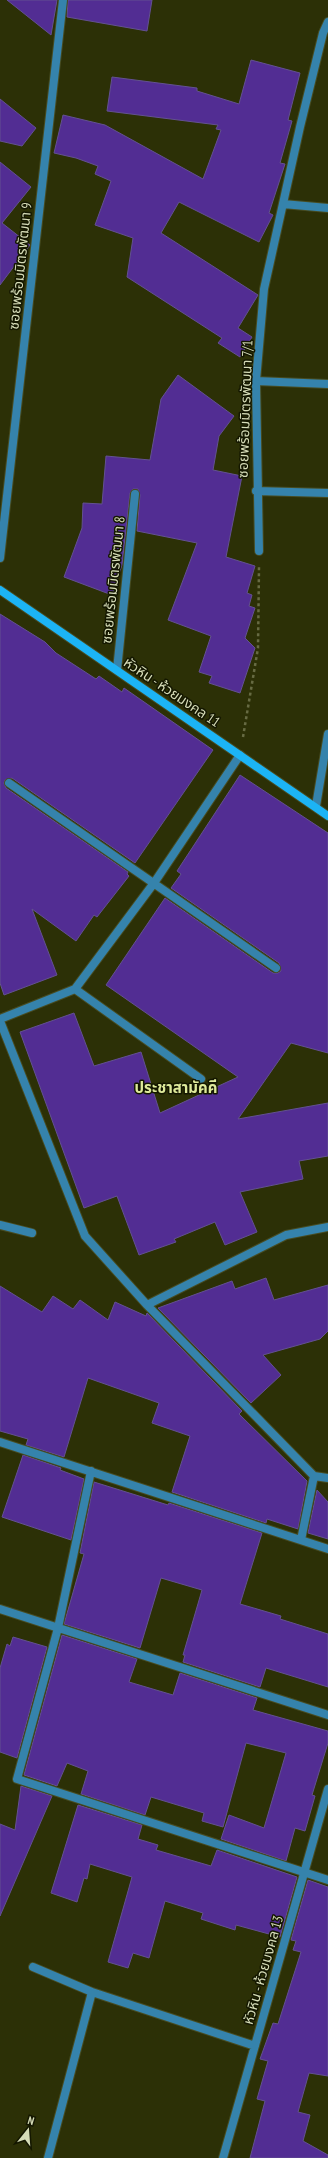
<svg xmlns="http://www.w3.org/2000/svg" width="328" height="2158" font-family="'PT Sans Narrow','Noto Sans Thai',sans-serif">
<rect width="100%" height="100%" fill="#2c3006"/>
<path fill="#522d93" stroke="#635191" d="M 7,0 L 57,0 L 51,35 Z
M 68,0 L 152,0 L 147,31 L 67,17 Z
M 251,60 L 300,73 L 288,120 L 292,121 L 280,163 L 285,164 L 269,213 L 273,215 L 259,242 L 179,202 L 161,233 L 258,295 L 238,328 L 252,337 L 240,357 L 218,343 L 222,338 L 127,277 L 133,238 L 95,225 L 111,181 L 95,174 L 98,166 L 76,158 L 54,153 L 63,115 L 105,125 L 203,179 L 221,130 L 216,129 L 218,125 L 107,111 L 112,77 L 197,88 L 197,91 L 239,104 Z
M 0,99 L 36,128 L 22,146 L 0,141 Z
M 0,162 L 31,187 L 2,223 L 30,245 L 0,285 Z
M 178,375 L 234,416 L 219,436 L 213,470 L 242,476 L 226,557 L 255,566 L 247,593 L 252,595 L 249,606 L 255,608 L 245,638 L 255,648 L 240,693 L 209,683 L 212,676 L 199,672 L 211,636 L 168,620 L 197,543 L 137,531 L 140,495 L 138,489 L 133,489 L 130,493 L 122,565 L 112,595 L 64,577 L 82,528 L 83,503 L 102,504 L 106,456 L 150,460 L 161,399 Z
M 0,614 L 45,642 L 56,653 L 96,679 L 99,676 L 122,692 L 124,688 L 213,750 L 135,863 L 12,778 L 5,780 L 4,783 L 6,788 L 128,872 L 127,874 L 129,876 L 97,917 L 94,915 L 76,941 L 32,909 L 57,975 L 4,995 L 0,983 Z
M 240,775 L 328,833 L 328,1053 L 291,1043 L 238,1119 L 328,1103 L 328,1156 L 299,1161 L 303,1179 L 240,1192 L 257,1232 L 225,1245 L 215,1222 L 174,1239 L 176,1242 L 139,1255 L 117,1196 L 84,1208 L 20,1032 L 74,1013 L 94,1066 L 141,1052 L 160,1113 L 238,1077 L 106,985 L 165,898 L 273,973 L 278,973 L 281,971 L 279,963 L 171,888 L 181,874 L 177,871 Z
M 266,1278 L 274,1300 L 328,1285 L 328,1331 L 320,1339 L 263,1355 L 281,1375 L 251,1403 L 158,1308 L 232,1281 L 235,1289 Z
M 0,1286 L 42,1312 L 53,1296 L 73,1309 L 80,1300 L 108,1320 L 115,1302 L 146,1316 L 147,1313 L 242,1411 L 239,1414 L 307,1481 L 298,1529 L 267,1519 L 266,1523 L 172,1492 L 190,1436 L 152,1423 L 159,1403 L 88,1378 L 64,1457 L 26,1445 L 28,1439 L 0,1431 Z
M 23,1455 L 61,1468 L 60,1470 L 84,1479 L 71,1540 L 2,1517 Z
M 94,1482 L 168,1505 L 169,1503 L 262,1533 L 240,1604 L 281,1616 L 280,1619 L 328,1634 L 328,1687 L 266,1668 L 260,1687 L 183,1662 L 185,1655 L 183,1655 L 202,1590 L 161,1578 L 140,1648 L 64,1624 L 84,1554 L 80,1553 Z
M 317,1490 L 328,1502 L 328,1539 L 308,1533 Z
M 62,1635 L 137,1659 L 129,1682 L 173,1695 L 180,1673 L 257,1698 L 253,1710 L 328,1731 L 328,1743 L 312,1795 L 315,1796 L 305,1831 L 295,1828 L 286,1861 L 221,1839 L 229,1815 L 264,1828 L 286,1753 L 246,1743 L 223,1827 L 202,1821 L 204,1813 L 151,1797 L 145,1815 L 81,1794 L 88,1771 L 67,1763 L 57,1786 L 24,1775 Z
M 13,1637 L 47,1647 L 17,1758 L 0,1752 L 0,1668 L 7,1644 L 10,1646 Z
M 21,1786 L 52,1796 L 0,1916 L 0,1824 L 15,1830 Z
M 78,1805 L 142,1825 L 138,1839 L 158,1845 L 156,1850 L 211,1866 L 217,1850 L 297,1877 L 280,1937 L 236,1925 L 235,1930 L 201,1919 L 203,1913 L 165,1901 L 149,1958 L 133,1953 L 128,1968 L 108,1962 L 132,1877 L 90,1864 L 87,1879 L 84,1878 L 77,1902 L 51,1893 Z
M 308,1880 L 328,1887 L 328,2076 L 309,2073 L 298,2112 L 310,2115 L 303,2141 L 328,2155 L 328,2158 L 250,2158 L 265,2101 L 257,2099 L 268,2061 L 260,2059 L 273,2023 L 278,2024 L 301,1952 L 293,1950 L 296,1941 L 291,1940 Z"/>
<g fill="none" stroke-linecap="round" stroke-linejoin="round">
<g stroke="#474c22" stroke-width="10">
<path id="lane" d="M 117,670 L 135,494"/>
</g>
<g stroke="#474c22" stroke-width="10">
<path id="street" d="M 283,204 L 328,208
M 256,381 L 328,384
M 256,491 L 328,493
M 259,551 L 256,381 L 264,289 L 300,127 L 323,33 L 328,22
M 0,558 L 63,0
M 9,783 L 276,968
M 316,806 L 328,734
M 75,989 L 201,1079
M 0,1019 L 75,989 L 154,883 L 240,755
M 0,1021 L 85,1236 L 147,1305 L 314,1476 L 301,1540
M 0,1225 L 32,1233
M 147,1305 L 286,1235 L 328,1227
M 0,1442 L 328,1549
M 91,1471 L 58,1628 L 17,1779 L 328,1880
M 314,1476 L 328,1478
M 0,1609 L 328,1715
M 33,1967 L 92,1992 L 255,2046
M 48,2158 L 92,1992
M 223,2158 L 328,1789"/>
</g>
<g stroke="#474c22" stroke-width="10">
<path id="secondary" d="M 0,590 L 328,816"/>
</g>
<path stroke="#676b43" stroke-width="2.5" stroke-dasharray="3 3" stroke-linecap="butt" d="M 243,737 L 258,648 L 259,567"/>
<use href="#lane" stroke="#3583ac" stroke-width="8"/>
<use href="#street" stroke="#3583ac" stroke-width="8"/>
<use href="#secondary" stroke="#1cb4f5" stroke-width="8"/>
</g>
<g text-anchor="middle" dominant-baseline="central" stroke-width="3" stroke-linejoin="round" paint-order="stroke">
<g font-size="14" fill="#d6dcb7" stroke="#141700">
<text transform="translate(20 266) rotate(-84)">ซอยพร้อมมิตรพัฒนา 9</text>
<text transform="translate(245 409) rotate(-88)">ซอยพร้อมมิตรพัฒนา 7/1</text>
<text transform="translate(113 580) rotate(-84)">ซอยพร้อมมิตรพัฒนา 8</text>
<text transform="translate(172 692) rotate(34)">หัวหิน - ห้วยมงคล 11</text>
<text transform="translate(263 1970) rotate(-74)">หัวหิน - ห้วยมงคล 13</text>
</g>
<g font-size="15" font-weight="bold" fill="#dfea9b" stroke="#141700">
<text x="176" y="1087">ประชาสามัคคี</text>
</g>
</g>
<g transform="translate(28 2130) rotate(17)" stroke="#141700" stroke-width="3" paint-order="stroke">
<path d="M0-3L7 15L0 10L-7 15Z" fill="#d6dcb7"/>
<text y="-6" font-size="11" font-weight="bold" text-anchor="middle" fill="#d6dcb7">N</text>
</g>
</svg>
